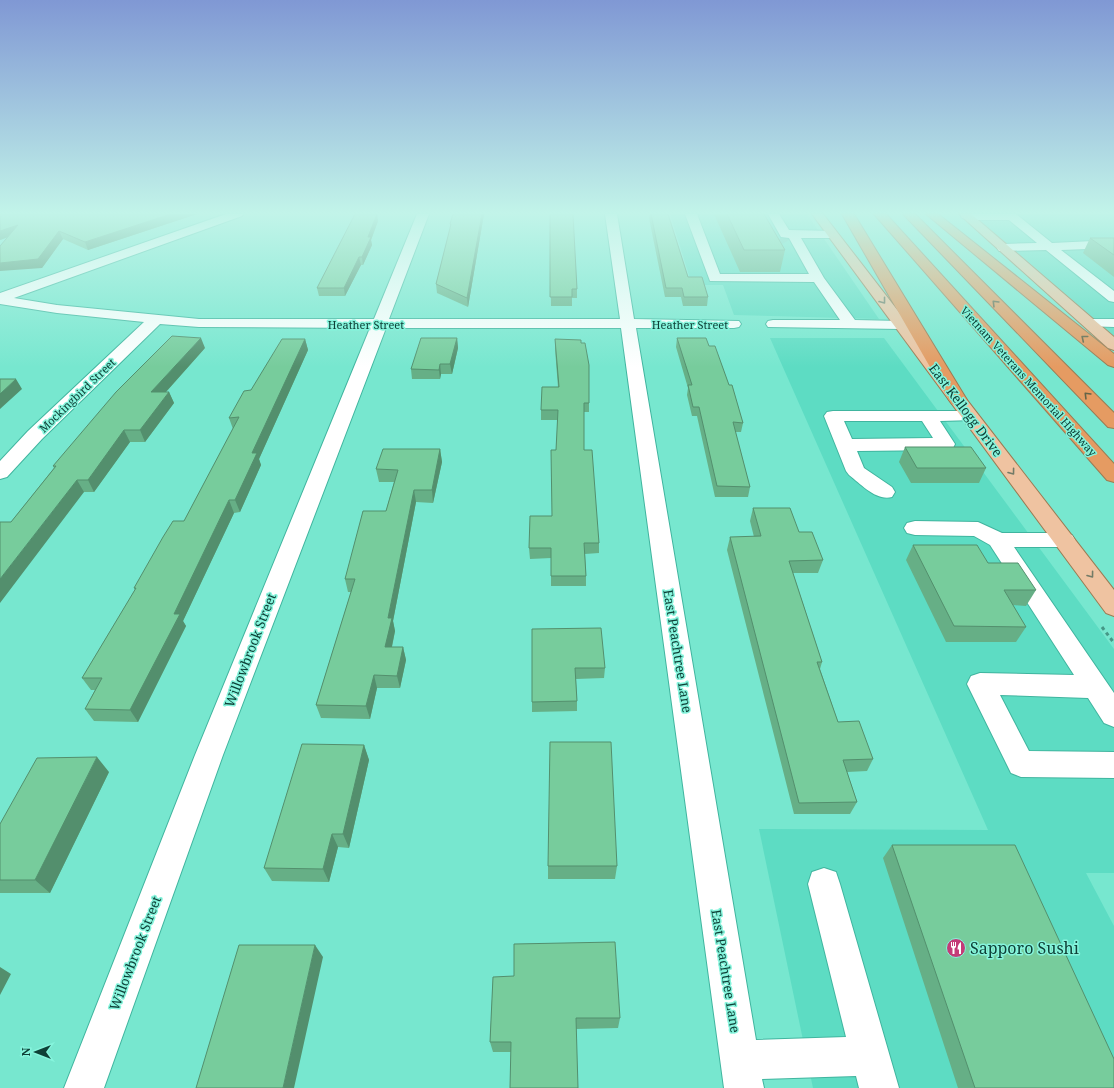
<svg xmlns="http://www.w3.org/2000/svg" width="1114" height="1088" font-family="'Noto Serif',serif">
<rect width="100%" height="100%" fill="#77e7cf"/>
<path fill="#5ddcc3" d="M 670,214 L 807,214 L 879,319 L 734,315 L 723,285 L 692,285 Z
M 970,214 L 1114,214 L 1114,338 Z
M 770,338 L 884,338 L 1114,649 L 1114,873 L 1086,873 L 1114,926 L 1114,1088 L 813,1088 L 759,829 L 988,830 Z"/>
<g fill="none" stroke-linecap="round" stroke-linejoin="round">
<path stroke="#62c6b1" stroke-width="13" stroke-dasharray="13 6" stroke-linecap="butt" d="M 781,238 L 784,243"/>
<g stroke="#40b59f" stroke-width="2">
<path id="minor" d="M 226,214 L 243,214 L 242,216 L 14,298 L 57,305 L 199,319 L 374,319 L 417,214 L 429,214 L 389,319 L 620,319 L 605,214 L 617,214 L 634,319 L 739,321 L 741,324 L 739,327 L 734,328 L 636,328 L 756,1040 L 846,1037 L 808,884 L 812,872 L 824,868 L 836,872 L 840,884 L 899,1088 L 859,1088 L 856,1076 L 762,1079 L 764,1088 L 724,1088 L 621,328 L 386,328 L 223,755 L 104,1088 L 64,1088 L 195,755 L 370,328 L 199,327 L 160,324 L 42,439 L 7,477 L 0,479 L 0,461 L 28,431 L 144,322 L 57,313 L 0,304 L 0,293 Z
M 685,214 L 697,214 L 720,274 L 809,274 L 789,238 L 781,237 L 768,214 L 779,214 L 789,230 L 835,231 L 837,234 L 831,238 L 801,238 L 824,278 L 855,320 L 901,321 L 906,322 L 908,325 L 906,328 L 901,329 L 768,327 L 766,324 L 768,321 L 773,320 L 840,320 L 814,282 L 710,281 Z
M 964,214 L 1016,214 L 1052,243 L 1114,240 L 1114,248 L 1061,250 L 1114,291 L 1114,302 L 1109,301 L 1046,250 L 999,251 L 997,248 L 1003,244 L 1037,243 L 1009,220 L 967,220 L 961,217 Z
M 1090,319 L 1114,319 L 1114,327 L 1085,326 L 1083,323 L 1085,320 Z
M 833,411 L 969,411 L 975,412 L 978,416 L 975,420 L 940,421 L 955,444 L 953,448 L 946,450 L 857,451 L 864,468 L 892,487 L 895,492 L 892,497 C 876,501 862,485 849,475 L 846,471 L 824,416 L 827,412 ZM 844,421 L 922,421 L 933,438 L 852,439 Z
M 915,521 L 978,522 L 1002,533 L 1064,533 L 1072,535 L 1075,540 L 1072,545 L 1064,547 L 1014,547 L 1114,693 L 1114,727 L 1104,723 L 1088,698 L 1000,695 L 1029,751 L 1114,752 L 1114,778 L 1021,777 L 1011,773 L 967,684 L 971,676 L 980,673 L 1074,675 L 990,545 L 974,536 L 915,535 L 907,533 L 904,528 L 907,523 Z"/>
</g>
<g stroke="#9a7b53" stroke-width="2">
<path id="major" d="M 812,214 L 823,214 L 1114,590 L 1114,616 L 1106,613 Z
M 959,214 L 971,214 L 1114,337 L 1114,350 L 1108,348 Z"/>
</g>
<g stroke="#9a7b53" stroke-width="2">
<path id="highway" d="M 842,214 L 854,214 L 967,400 L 964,404 L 958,405 L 952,404 L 949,400 Z
M 874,214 L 886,214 L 1114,464 L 1114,482 L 1107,480 Z
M 903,214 L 915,214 L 1114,413 L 1114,428 L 1108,427 Z
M 926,214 L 938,214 L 1114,354 L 1114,367 L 1108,365 Z"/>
</g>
<path stroke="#459887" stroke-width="3" stroke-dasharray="3.5 3.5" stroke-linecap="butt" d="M 1102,627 L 1114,643"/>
<use href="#minor" fill="#fff" fill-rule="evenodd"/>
<use href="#major" fill="#efc3a1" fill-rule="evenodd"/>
<use href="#highway" fill="#e59b62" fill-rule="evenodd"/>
</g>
<path fill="#66af86" d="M 0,214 L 197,214 L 88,250 L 63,239 L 42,268 L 8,237 L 0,240 Z
M 453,214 L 484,214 L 468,307 L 437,293 L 436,284 L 450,229 L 450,224 Z
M 550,214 L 577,289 L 577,298 L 572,298 L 572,306 L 551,306 Z
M 650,214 L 668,214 L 688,277 L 708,297 L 707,306 L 683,306 L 681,297 L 665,297 L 649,218 Z
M 714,214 L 764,214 L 785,250 L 780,272 L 740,272 Z
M 378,221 L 371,240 L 372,245 L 363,265 L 361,265 L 345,296 L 319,296 L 317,288 Z
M 1090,238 L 1114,238 L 1114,277 L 1083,253 Z
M 457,338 L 458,348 L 452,374 L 441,374 L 440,379 L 412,379 L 411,369 Z
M 677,338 L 709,346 L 743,423 L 741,432 L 735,432 L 750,487 L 748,497 L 715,497 L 697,416 L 692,416 L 687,395 L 688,388 L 676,347 Z
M 305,339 L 308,350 L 259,459 L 261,465 L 240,512 L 234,513 L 183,621 L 186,626 L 138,722 L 94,721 L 85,709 L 95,690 L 91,690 L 82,678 L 135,590 L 134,588 L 184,521 L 233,429 L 229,418 L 251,390 Z
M 555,339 L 589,403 L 589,412 L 584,412 L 584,450 L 599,543 L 599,553 L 585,554 L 586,576 L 586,586 L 551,586 L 551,558 L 530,559 L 529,548 L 552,516 L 558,420 L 541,420 L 541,410 L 558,387 L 555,349 Z
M 205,348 L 166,392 L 169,392 L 174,403 L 145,442 L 130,442 L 94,492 L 84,492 L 11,522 L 54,468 L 53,466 Z
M 905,447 L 986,468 L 979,483 L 911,483 L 899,462 Z
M 440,449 L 442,462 L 433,503 L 416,502 L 393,621 L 395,631 L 392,647 L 403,647 L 406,660 L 400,688 L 377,688 L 370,719 L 321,718 L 316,705 L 351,592 L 348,592 L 345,579 L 386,511 L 394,482 L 379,482 L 376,469 Z
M 753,508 L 799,532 L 823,560 L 818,573 L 793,573 L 822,662 L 820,669 L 838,722 L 873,759 L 867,771 L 847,772 L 857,802 L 850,814 L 794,814 L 727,550 L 730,537 L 754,537 L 750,521 Z
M 913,545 L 988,563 L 1036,590 L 1026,606 L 1013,605 L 1026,627 L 1016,642 L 946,642 L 906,560 Z
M 532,629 L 605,668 L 604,678 L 576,679 L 577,701 L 577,711 L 532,712 Z
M 364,745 L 369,760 L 349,848 L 338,847 L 329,882 L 272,881 L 264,868 Z
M 109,772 L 50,893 L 0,893 L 0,824 Z
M 892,845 L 1114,1088 L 958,1088 L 883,858 Z
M 548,866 L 617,866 L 615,879 L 548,879 Z
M 493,977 L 620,1018 L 618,1028 L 576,1029 L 511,1052 L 493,1052 L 490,1042 Z"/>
<path fill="#538f6d" d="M 171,214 L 197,214 L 88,250 L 85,242 Z
M 377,214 L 378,221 L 371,240 L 372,245 L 363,265 L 362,257 L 368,237 Z
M 482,214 L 484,214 L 468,307 L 467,298 Z
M 18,225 L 22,232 L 0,240 L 0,231 Z
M 59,231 L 63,239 L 42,268 L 0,271 L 0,263 Z
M 359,257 L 361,265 L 345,296 L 344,288 Z
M 201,338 L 205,348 L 156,403 L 151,392 Z
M 457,338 L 458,348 L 452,374 L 450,364 Z
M 305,339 L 308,350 L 259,459 L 261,465 L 240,512 L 235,500 L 252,453 Z
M 440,364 L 441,374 L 440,379 L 439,370 Z
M 16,379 L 22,389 L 0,409 L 0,394 Z
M 169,392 L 174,403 L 145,442 L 140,430 Z
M 124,430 L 130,442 L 94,492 L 88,480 Z
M 440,449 L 442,462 L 433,503 L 432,490 Z
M 77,480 L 84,492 L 0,603 L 0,579 Z
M 414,490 L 416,502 L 393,621 L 395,631 L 389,660 L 385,647 L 388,618 Z
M 229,500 L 234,513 L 183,621 L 186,626 L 138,722 L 130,710 L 174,614 Z
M 403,647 L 406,660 L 400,688 L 397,676 Z
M 374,675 L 377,688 L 370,719 L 366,706 Z
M 364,745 L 369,760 L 349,848 L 343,834 Z
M 97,757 L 109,772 L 50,893 L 35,880 Z
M 332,834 L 338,847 L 329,882 L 323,869 Z
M 315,945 L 323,957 L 294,1088 L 283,1088 Z
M 0,967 L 11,974 L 0,995 Z"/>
<path fill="#77cc9c" stroke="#538f6d" d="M 0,214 L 171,214 L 85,242 L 59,231 L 38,259 L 0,263 L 0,246 L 18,225 L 0,231 Z
M 355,214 L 377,214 L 368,237 L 371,237 L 362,257 L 359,257 L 344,288 L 317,288 Z
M 453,214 L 482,214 L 467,298 L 436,284 L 451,224 L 450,224 Z
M 550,214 L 573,214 L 577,289 L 572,289 L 572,297 L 550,297 Z
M 651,214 L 668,214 L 688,277 L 702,277 L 708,297 L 684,297 L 682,288 L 666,288 Z
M 727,214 L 764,214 L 785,250 L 744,250 Z
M 1090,238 L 1114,238 L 1114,255 Z
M 172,336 L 201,338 L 151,392 L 169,392 L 140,430 L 124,430 L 88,480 L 77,480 L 0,579 L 0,522 L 11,522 L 56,466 L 53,466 L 116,392 Z
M 421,338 L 457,338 L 450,364 L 440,364 L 439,370 L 411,369 Z
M 677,338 L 706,338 L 709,346 L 715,346 L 729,385 L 732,385 L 743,423 L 733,422 L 750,487 L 717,486 L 699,407 L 693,407 L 688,385 L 692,385 Z
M 282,339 L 305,339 L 252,453 L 257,453 L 235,500 L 229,500 L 174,614 L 180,614 L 130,710 L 85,709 L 102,678 L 82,678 L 136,588 L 134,588 L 163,537 L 173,521 L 184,521 L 239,417 L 229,418 L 244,391 L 251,390 Z
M 555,339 L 581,340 L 581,343 L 585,343 L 589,365 L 589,403 L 584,403 L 584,450 L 592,450 L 599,543 L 584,543 L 586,576 L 551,576 L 551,548 L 529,548 L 530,516 L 552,516 L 551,450 L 556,450 L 558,410 L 541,410 L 542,387 L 559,387 Z
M 0,379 L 16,379 L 0,394 Z
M 905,447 L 971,447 L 986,468 L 917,468 Z
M 383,449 L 440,449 L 432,490 L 414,490 L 388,618 L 392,618 L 385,647 L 403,647 L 397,676 L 374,675 L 366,706 L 316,705 L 355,579 L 345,579 L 363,511 L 386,511 L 398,470 L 376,469 Z
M 753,508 L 790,508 L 799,532 L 812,532 L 823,560 L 789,561 L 822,662 L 817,662 L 838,722 L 859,721 L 873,759 L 843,760 L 857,802 L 799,803 L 730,537 L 761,536 Z
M 913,545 L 977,545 L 988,563 L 1018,563 L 1036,590 L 1004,590 L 1026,627 L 954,626 Z
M 601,628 L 605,668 L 575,668 L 577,701 L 532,702 L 532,629 Z
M 550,742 L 611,742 L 617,866 L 548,866 Z
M 302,744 L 364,745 L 343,834 L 332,834 L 323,869 L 264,868 Z
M 97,757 L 35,880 L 0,880 L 0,824 L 37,758 Z
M 892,845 L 1015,845 L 1114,1059 L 1114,1088 L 975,1088 Z
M 615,942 L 620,1018 L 576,1018 L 578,1088 L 510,1088 L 511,1042 L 490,1042 L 493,977 L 514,976 L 514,944 Z
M 239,945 L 315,945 L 283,1088 L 196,1088 Z"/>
<defs><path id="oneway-chevron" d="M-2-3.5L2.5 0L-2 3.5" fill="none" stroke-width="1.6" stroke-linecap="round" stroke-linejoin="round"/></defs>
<g stroke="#737b67">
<use href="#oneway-chevron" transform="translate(883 301) rotate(52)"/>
<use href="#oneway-chevron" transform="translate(1012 472) rotate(53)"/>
<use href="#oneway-chevron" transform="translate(1091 575) rotate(53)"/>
</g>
<g stroke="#646448">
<use href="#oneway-chevron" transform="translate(995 303) rotate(-135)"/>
<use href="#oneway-chevron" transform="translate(1084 338) rotate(-141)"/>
<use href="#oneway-chevron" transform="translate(1087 395) rotate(-135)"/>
</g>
<linearGradient id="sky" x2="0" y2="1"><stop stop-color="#8098d4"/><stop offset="0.58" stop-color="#c2f4e9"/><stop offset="1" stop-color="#c2f4e9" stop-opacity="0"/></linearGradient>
<rect width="1114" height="367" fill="url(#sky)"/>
<defs>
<g id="restaurant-disc" transform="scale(1)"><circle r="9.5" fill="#c43b77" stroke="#85f4dc"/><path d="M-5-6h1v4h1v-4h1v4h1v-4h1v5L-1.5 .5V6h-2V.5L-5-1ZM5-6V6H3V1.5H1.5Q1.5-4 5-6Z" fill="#fff"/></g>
</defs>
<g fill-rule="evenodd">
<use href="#restaurant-disc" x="956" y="948"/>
</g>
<g text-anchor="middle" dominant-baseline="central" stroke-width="3" stroke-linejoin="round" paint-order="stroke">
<g font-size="11" fill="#0e4037" stroke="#85f4dc">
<text x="366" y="324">Heather Street</text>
<text x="690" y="324">Heather Street</text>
<text transform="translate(1029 381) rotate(48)">Vietnam Veterans Memorial Highway</text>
<text transform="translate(77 395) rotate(-44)">Mockingbird Street</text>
</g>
<g font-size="13" fill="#0e4037" stroke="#85f4dc">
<text transform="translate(966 410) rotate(53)">East Kellogg Drive</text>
<text transform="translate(250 650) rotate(-69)">Willowbrook Street</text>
<text transform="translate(678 651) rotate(81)">East Peachtree Lane</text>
<text transform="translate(135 953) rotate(-69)">Willowbrook Street</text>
<text transform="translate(726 971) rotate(81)">East Peachtree Lane</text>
</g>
<g font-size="16" fill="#0e4037" stroke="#85f4dc" text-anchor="start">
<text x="970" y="948">Sapporo Sushi</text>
</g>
</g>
<g transform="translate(36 1052) rotate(270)" stroke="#85f4dc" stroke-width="3" paint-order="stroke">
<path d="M0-3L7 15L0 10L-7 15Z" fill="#0e4037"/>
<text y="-6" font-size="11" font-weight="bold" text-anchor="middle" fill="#0e4037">N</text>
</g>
</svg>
